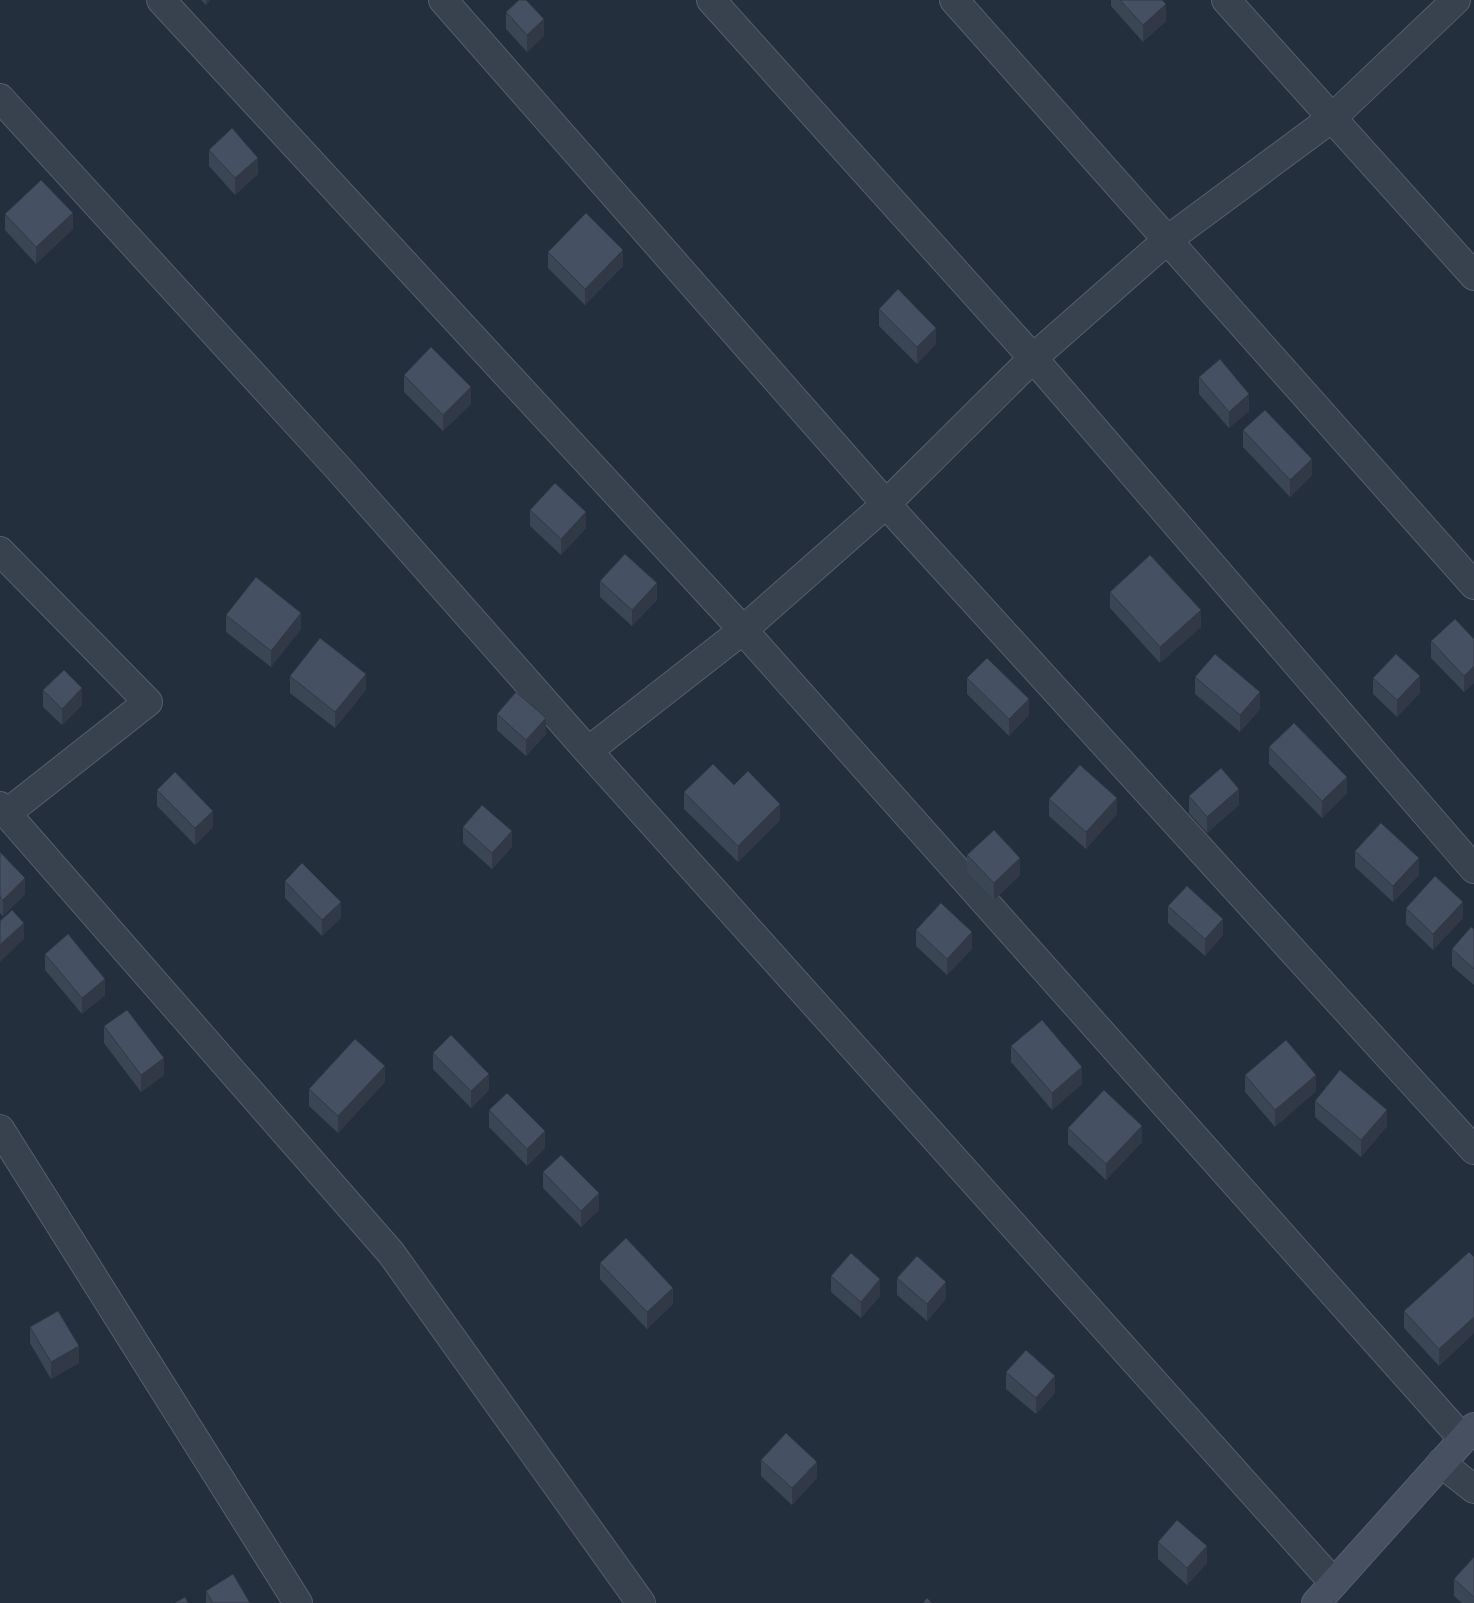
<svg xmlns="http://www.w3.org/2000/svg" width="1474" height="1603" font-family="Cabin,sans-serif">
<rect width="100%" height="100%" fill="#242f3e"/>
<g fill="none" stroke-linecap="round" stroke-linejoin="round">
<g stroke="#565f6c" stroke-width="30">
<path id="street" d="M 161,0 L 743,630 L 1463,1439
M 443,0 L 886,504 L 1474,1150
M 711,0 L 1033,358 L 1474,869
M 954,0 L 1474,585
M 1226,0 L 1474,276
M 0,98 L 338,468 L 588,751 L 1334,1583
M 0,551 L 148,702 L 7,813
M 588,751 L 743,630 L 886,504 L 1033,358 L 1166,241 L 1332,118 L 1456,0
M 0,806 L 391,1253 L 641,1603
M 0,1129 L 298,1603
M 1441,1463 L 1474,1489"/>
</g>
<g stroke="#565f6c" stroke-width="30">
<path id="secondary" d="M 1316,1603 L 1474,1427"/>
</g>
<use href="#street" stroke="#38414e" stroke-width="28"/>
<use href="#secondary" stroke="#465061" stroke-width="28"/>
</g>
<path fill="#3b4654" d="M 201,0 L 210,0 L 206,5 Z
M 1111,0 L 1162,0 L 1166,21 L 1143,42 L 1111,6 Z
M 506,12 L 544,36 L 527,52 L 506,29 Z
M 209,150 L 258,174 L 235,195 L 209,166 Z
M 5,214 L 73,229 L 36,264 L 5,230 Z
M 548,252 L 623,266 L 585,305 L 548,268 Z
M 879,309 L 936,344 L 917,364 L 879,326 Z
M 404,375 L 471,404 L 443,431 L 404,392 Z
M 1199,377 L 1249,411 L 1229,428 L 1199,394 Z
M 1243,430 L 1312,475 L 1290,497 L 1243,447 Z
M 530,510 L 586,528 L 561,555 L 530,526 Z
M 600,581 L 657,600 L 632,626 L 600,597 Z
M 1110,592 L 1201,627 L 1160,663 L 1110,608 Z
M 226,615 L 301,629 L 271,667 L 226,632 Z
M 1474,639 L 1474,683 L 1464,692 L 1431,658 L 1431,641 Z
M 290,676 L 366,690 L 335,728 L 290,693 Z
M 1195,677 L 1260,709 L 1240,732 L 1195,694 Z
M 967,678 L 1029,715 L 1009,736 L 967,694 Z
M 1373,678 L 1420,693 L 1397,717 L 1373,694 Z
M 43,690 L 82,705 L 62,725 L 43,707 Z
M 497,714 L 546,734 L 526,756 L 497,730 Z
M 1269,747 L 1347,793 L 1322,818 L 1269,764 Z
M 734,785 L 780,820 L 738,862 L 684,809 L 684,792 Z
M 157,790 L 213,827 L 195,845 L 157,806 Z
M 1189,796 L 1239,805 L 1207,833 L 1189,813 Z
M 1049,799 L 1117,814 L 1086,849 L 1049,816 Z
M 463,827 L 512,847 L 492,869 L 463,843 Z
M 1355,851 L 1419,875 L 1393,902 L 1355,867 Z
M 0,852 L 25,894 L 3,916 L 0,913 Z
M 967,855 L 1020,875 L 994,900 L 967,872 Z
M 285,881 L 341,918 L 322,936 L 285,898 Z
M 1168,906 L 1223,935 L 1205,956 L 1168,923 Z
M 1406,908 L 1463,918 L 1433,950 L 1406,924 Z
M 1474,929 L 1474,985 L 1452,966 L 1452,949 Z
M 916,930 L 972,949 L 947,975 L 916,946 Z
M 45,954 L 105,995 L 82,1014 L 45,970 Z
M 104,1026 L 164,1075 L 141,1092 L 104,1043 Z
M 1011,1046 L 1082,1084 L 1052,1110 L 1011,1062 Z
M 433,1053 L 489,1090 L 471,1108 L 433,1069 Z
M 1245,1075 L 1316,1091 L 1275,1127 L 1245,1092 Z
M 385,1082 L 338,1133 L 309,1106 L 309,1089 Z
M 1315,1101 L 1387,1126 L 1361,1157 L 1315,1117 Z
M 489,1110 L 545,1148 L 527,1166 L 489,1127 Z
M 1068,1128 L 1142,1142 L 1106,1180 L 1068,1144 Z
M 543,1172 L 599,1210 L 581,1227 L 543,1188 Z
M 1474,1257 L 1474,1333 L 1439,1366 L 1404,1328 L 1404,1311 Z
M 600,1263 L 673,1304 L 647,1329 L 600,1279 Z
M 831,1276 L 880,1296 L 861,1318 L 831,1292 Z
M 897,1278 L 946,1299 L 927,1321 L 897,1295 Z
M 30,1327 L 79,1363 L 51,1379 L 30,1343 Z
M 1006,1372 L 1055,1393 L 1036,1414 L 1006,1389 Z
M 761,1460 L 817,1478 L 792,1505 L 761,1476 Z
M 1158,1542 L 1207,1563 L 1187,1585 L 1158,1559 Z
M 1474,1557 L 1474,1603 L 1462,1603 L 1454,1596 L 1454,1579 Z
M 206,1591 L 250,1603 L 206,1603 Z"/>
<path fill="#303945" d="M 206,0 L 210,0 L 206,5 Z
M 1166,4 L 1166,21 L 1143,42 L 1143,25 Z
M 544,19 L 544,36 L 527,52 L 527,35 Z
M 258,158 L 258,174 L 235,195 L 235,178 Z
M 73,213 L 73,229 L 36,264 L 36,247 Z
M 623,250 L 623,266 L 585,305 L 585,289 Z
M 936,328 L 936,344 L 917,364 L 917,347 Z
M 471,387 L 471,404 L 443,431 L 443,415 Z
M 1249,394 L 1249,411 L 1229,428 L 1229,412 Z
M 1312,459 L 1312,475 L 1290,497 L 1290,480 Z
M 586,512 L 586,528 L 561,555 L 561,539 Z
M 657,583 L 657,600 L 632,626 L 632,610 Z
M 1201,610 L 1201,627 L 1160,663 L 1160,647 Z
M 301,613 L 301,629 L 271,667 L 271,651 Z
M 1474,666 L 1474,683 L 1464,692 L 1464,676 Z
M 366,674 L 366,690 L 335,728 L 335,712 Z
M 1420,676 L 1420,693 L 1397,717 L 1397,700 Z
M 82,688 L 82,705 L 62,725 L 62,709 Z
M 1260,692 L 1260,709 L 1240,732 L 1240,715 Z
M 1029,699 L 1029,715 L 1009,736 L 1009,719 Z
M 546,718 L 546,734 L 526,756 L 526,740 Z
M 1347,777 L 1347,793 L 1322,818 L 1322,801 Z
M 1239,789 L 1239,805 L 1207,833 L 1207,817 Z
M 1117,798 L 1117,814 L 1086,849 L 1086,832 Z
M 780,804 L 780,820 L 738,862 L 738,846 Z
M 213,811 L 213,827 L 195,845 L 195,828 Z
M 512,831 L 512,847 L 492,869 L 492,853 Z
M 1020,858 L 1020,875 L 994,900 L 994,883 Z
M 1419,858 L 1419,875 L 1393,902 L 1393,886 Z
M 25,878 L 25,894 L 3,916 L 3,900 Z
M 341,902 L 341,918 L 322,936 L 322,920 Z
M 1463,902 L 1463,918 L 1433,950 L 1433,934 Z
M 1223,919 L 1223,935 L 1205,956 L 1205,939 Z
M 24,923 L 24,939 L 0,962 L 0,945 Z
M 972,932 L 972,949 L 947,975 L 947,959 Z
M 105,979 L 105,995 L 82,1014 L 82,998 Z
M 164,1058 L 164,1075 L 141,1092 L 141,1075 Z
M 385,1066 L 385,1082 L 338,1133 L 338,1116 Z
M 1082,1067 L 1082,1084 L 1052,1110 L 1052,1093 Z
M 489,1074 L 489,1090 L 471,1108 L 471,1091 Z
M 1316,1075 L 1316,1091 L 1275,1127 L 1275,1110 Z
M 1387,1110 L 1387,1126 L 1361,1157 L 1361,1140 Z
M 1142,1126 L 1142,1142 L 1106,1180 L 1106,1164 Z
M 545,1131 L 545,1148 L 527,1166 L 527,1149 Z
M 599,1193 L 599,1210 L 581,1227 L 581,1211 Z
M 880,1279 L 880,1296 L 861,1318 L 861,1302 Z
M 946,1282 L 946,1299 L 927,1321 L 927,1304 Z
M 673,1288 L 673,1304 L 647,1329 L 647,1312 Z
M 1474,1317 L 1474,1333 L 1439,1366 L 1439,1349 Z
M 79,1346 L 79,1363 L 51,1379 L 51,1362 Z
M 1055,1376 L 1055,1393 L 1036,1414 L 1036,1398 Z
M 817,1462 L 817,1478 L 792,1505 L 792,1488 Z
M 1207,1546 L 1207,1563 L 1187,1585 L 1187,1568 Z"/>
<path fill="#455162" stroke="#303945" d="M 519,0 L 526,0 L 544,19 L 527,35 L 506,12 Z
M 1120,0 L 1162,0 L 1166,4 L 1143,25 Z
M 232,128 L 258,158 L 235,178 L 209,150 Z
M 41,180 L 73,213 L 36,247 L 5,214 Z
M 586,213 L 623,250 L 585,289 L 548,252 Z
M 898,289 L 936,328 L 917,347 L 879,309 Z
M 431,347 L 471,387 L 443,415 L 404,375 Z
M 1220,359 L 1249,394 L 1229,412 L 1199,377 Z
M 1265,410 L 1312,459 L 1290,480 L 1243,430 Z
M 555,483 L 586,512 L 561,539 L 530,510 Z
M 625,554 L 657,583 L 632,610 L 600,581 Z
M 1150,555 L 1201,610 L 1160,647 L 1110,592 Z
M 256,577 L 301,613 L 271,651 L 226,615 Z
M 1455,619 L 1474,639 L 1474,666 L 1464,676 L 1431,641 Z
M 320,638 L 366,674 L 335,712 L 290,676 Z
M 1215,654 L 1260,692 L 1240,715 L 1195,677 Z
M 1396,654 L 1420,676 L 1397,700 L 1373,678 Z
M 987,658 L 1029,699 L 1009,719 L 967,678 Z
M 64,670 L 82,688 L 62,709 L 43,690 Z
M 516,692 L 546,718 L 526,740 L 497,714 Z
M 1294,723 L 1347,777 L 1322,801 L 1269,747 Z
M 713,764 L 734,785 L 748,771 L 780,804 L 738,846 L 684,792 Z
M 1080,765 L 1117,798 L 1086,832 L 1049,799 Z
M 1221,768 L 1239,789 L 1207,817 L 1189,796 Z
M 175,772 L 213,811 L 195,828 L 157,790 Z
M 482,805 L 512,831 L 492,853 L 463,827 Z
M 1381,823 L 1419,858 L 1393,886 L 1355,851 Z
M 994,830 L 1020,858 L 994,883 L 967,855 Z
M 0,852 L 25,878 L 3,900 L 0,897 Z
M 302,863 L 341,902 L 322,920 L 285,881 Z
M 1435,876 L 1463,902 L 1433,934 L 1406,908 Z
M 1187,886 L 1223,919 L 1205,939 L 1168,906 Z
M 941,903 L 972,932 L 947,959 L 916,930 Z
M 12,910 L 24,923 L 0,945 L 0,921 Z
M 1471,927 L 1474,929 L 1474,969 L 1452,949 Z
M 68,934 L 105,979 L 82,998 L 45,954 Z
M 127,1010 L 164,1058 L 141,1075 L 104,1026 Z
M 1042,1020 L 1082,1067 L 1052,1093 L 1011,1046 Z
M 451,1035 L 489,1074 L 471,1091 L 433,1053 Z
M 355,1039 L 385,1066 L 338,1116 L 309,1089 Z
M 1286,1040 L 1316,1075 L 1275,1110 L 1245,1075 Z
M 1340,1070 L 1387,1110 L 1361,1140 L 1315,1101 Z
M 1104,1090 L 1142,1126 L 1106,1164 L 1068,1128 Z
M 507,1093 L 545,1131 L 527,1149 L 489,1110 Z
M 561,1155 L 599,1193 L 581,1211 L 543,1172 Z
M 626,1238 L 673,1288 L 647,1312 L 600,1263 Z
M 1469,1252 L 1474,1257 L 1474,1317 L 1439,1349 L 1404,1311 Z
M 851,1253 L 880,1279 L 861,1302 L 831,1276 Z
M 917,1256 L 946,1282 L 927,1304 L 897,1278 Z
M 58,1311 L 79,1346 L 51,1362 L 30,1327 Z
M 1026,1350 L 1055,1376 L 1036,1398 L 1006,1372 Z
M 786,1433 L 817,1462 L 792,1488 L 761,1460 Z
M 1177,1520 L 1207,1546 L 1187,1568 L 1158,1542 Z
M 1474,1557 L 1474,1597 L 1454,1579 Z
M 233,1574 L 250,1603 L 213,1603 L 206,1591 Z
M 185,1597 L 188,1603 L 175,1603 Z
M 927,1598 L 932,1603 L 923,1603 Z"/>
</svg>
